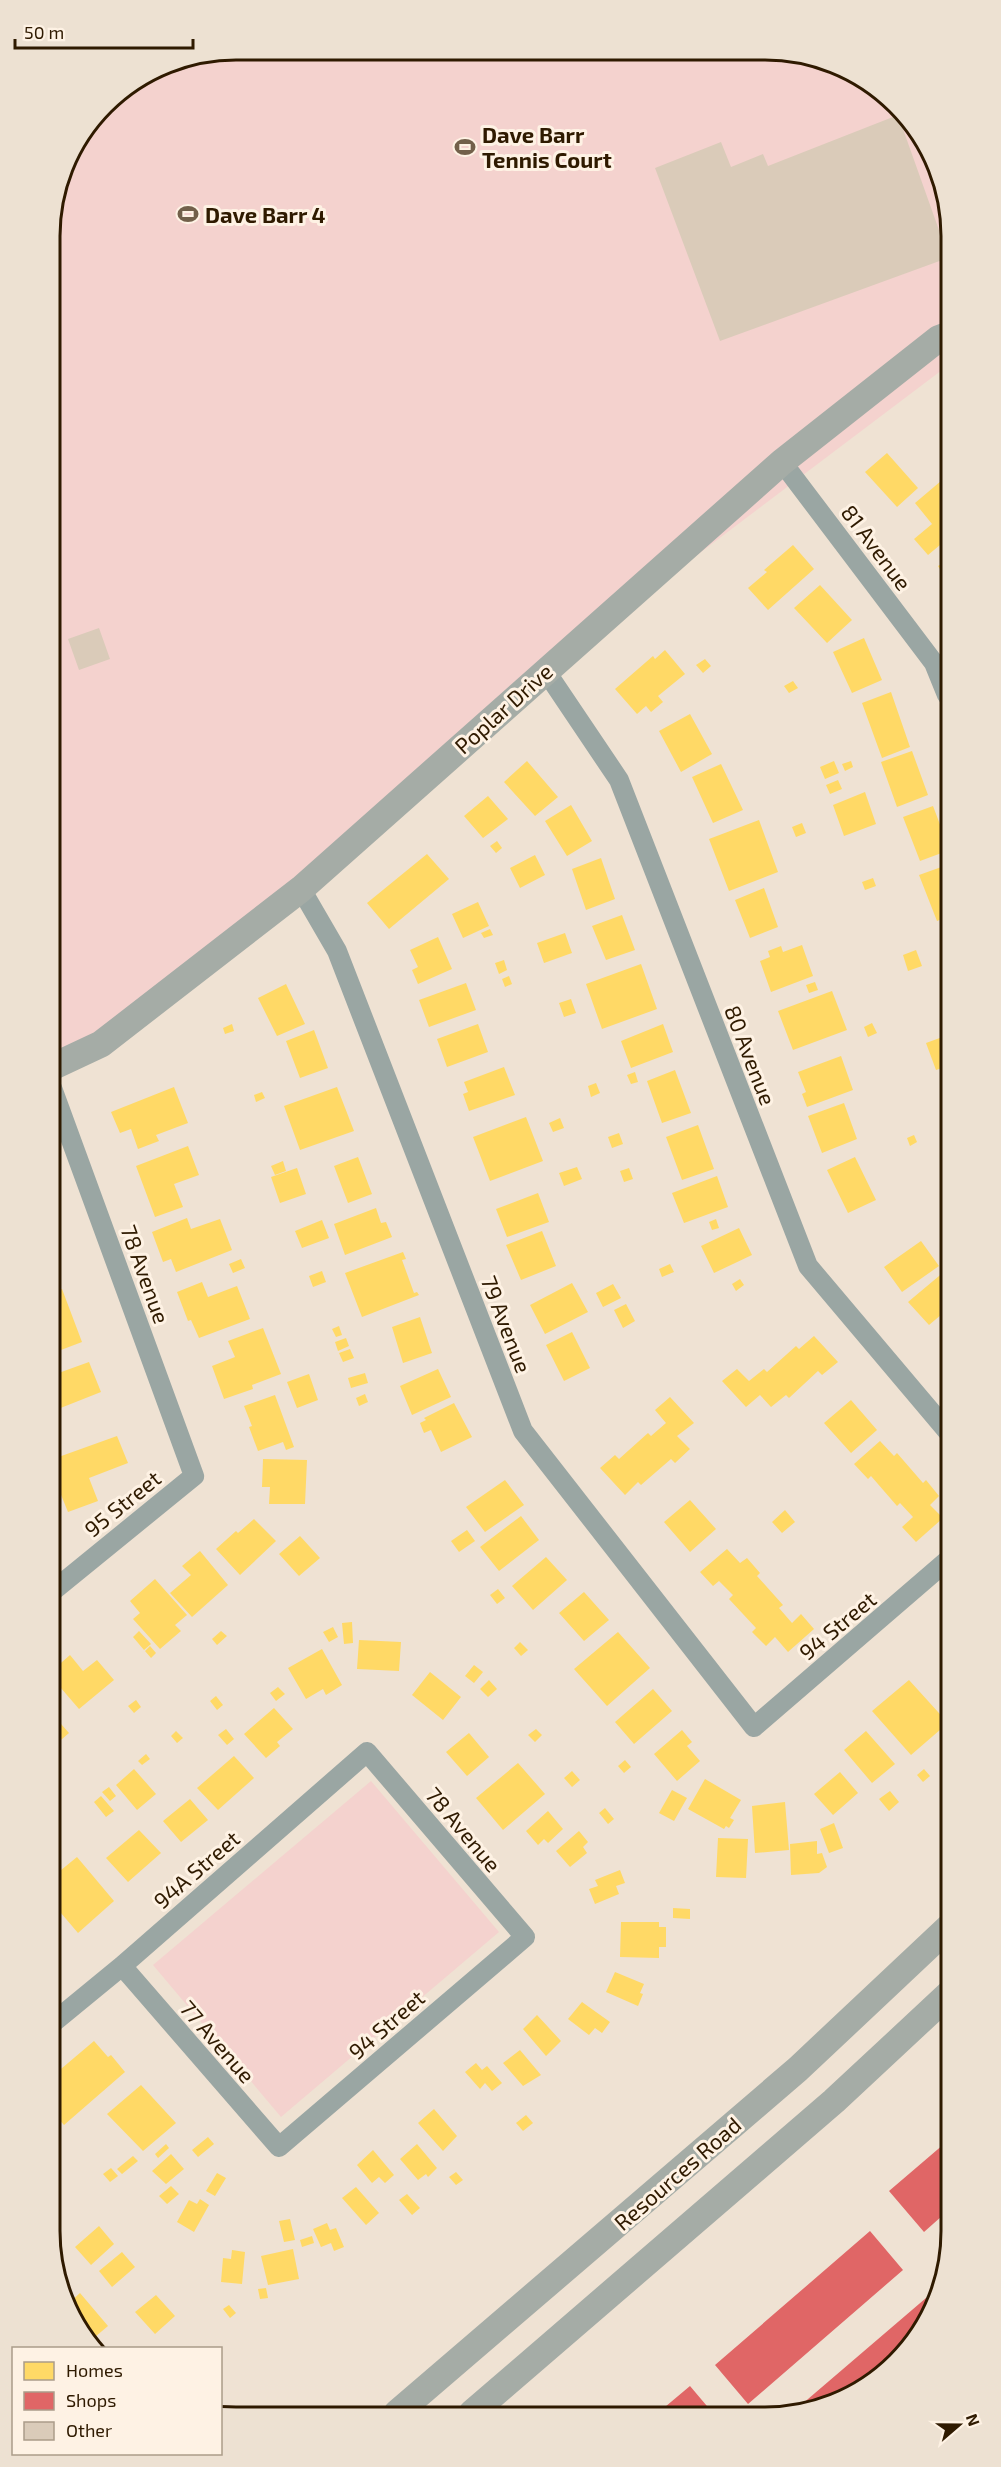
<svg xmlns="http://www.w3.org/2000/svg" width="1001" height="2467" font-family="'Exo 2',sans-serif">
<rect width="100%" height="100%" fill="#efe2d3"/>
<path fill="#f4d2ce" d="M 236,50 L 801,53 L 888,96 L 926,143 L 945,188 L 946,367 L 545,670 L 301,889 L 52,1067 L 50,224 L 69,154 L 113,96 L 165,64 Z
M 371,1781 L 499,1932 L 281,2117 L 153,1965 Z"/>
<path fill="#ffd966" d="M 887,453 L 918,488 L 897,507 L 865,472 Z
M 941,481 L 946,487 L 946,540 L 928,555 L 914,539 L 932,524 L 915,503 Z
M 793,545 L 814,569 L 768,610 L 748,588 L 767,572 L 764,570 Z
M 946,561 L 946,579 L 938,566 Z
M 820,585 L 852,620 L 827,643 L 794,608 Z
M 864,638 L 882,680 L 852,693 L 833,652 Z
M 665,650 L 685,674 L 658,696 L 663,702 L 651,712 L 646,706 L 637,714 L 615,689 L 653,656 L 655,659 Z
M 705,659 L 711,666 L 703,673 L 696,665 Z
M 793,681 L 798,688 L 789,693 L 784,686 Z
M 891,692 L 910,747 L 882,758 L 862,703 Z
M 690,714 L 712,754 L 681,772 L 659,731 Z
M 912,751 L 928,795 L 897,807 L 881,762 Z
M 527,761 L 558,797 L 535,816 L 504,782 Z
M 834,761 L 839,773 L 825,779 L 820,767 Z
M 851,761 L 853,767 L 845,771 L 842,764 Z
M 721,764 L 743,810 L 713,823 L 692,777 Z
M 838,780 L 842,789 L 830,794 L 826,785 Z
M 865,792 L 876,824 L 844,836 L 833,805 Z
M 488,796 L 508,819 L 483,838 L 464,816 Z
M 571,805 L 592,841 L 567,856 L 545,821 Z
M 933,806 L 947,843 L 947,851 L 920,861 L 903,817 Z
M 759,820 L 778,872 L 729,891 L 709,839 Z
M 802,823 L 806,833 L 796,837 L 792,827 Z
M 497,841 L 502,848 L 496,853 L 490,846 Z
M 427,854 L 449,879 L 389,929 L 367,903 Z
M 535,855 L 545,875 L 520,888 L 510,868 Z
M 601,858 L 615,899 L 586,910 L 572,869 Z
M 947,865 L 947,917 L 937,921 L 919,875 Z
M 873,878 L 876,886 L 865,890 L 862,882 Z
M 764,888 L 778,927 L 750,938 L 735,900 Z
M 478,902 L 489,926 L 463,938 L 452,914 Z
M 622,915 L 635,950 L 606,960 L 592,926 Z
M 490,929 L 493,935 L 484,938 L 481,933 Z
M 565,933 L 572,953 L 544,963 L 537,943 Z
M 438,937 L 452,969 L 418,984 L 412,970 L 418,967 L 410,950 Z
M 802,945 L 813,976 L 771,992 L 760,961 L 770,957 L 768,951 L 781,946 L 783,952 Z
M 916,950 L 922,966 L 908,971 L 903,955 Z
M 504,960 L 507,970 L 499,974 L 495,963 Z
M 641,964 L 657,1009 L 602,1029 L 586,984 Z
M 509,976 L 512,984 L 505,987 L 502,979 Z
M 815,982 L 818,990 L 809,993 L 806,985 Z
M 466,983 L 476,1010 L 429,1027 L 419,1000 Z
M 286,984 L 305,1024 L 277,1036 L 258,998 Z
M 832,991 L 847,1030 L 793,1050 L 778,1011 Z
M 571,999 L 576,1013 L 564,1017 L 559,1003 Z
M 872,1023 L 877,1033 L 868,1037 L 864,1027 Z
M 232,1024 L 234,1031 L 225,1034 L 223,1028 Z
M 478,1024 L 488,1052 L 447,1067 L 437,1039 Z
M 663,1024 L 673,1052 L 631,1068 L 621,1041 Z
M 314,1030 L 328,1068 L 300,1078 L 286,1041 Z
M 948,1035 L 948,1066 L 936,1070 L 926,1043 Z
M 841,1056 L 853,1090 L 807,1107 L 802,1094 L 806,1092 L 798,1072 Z
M 504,1067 L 515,1095 L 469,1111 L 463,1094 L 468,1092 L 464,1082 Z
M 675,1070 L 691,1113 L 662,1123 L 647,1081 Z
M 635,1072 L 638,1082 L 631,1084 L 627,1075 Z
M 596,1083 L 600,1093 L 591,1097 L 588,1086 Z
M 174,1087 L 188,1123 L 156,1135 L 159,1141 L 138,1149 L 131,1129 L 120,1133 L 111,1112 Z
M 337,1087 L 354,1131 L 300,1150 L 284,1106 Z
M 262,1092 L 265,1098 L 256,1102 L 254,1095 Z
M 844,1103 L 857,1139 L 822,1153 L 808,1116 Z
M 526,1117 L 543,1161 L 490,1181 L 473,1137 Z
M 560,1118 L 564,1128 L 553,1132 L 549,1123 Z
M 698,1125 L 714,1169 L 682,1180 L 666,1137 Z
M 619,1133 L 623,1144 L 612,1148 L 608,1137 Z
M 914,1135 L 917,1142 L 910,1146 L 907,1138 Z
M 188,1146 L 199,1175 L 174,1184 L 183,1207 L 155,1217 L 136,1166 Z
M 358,1157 L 372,1194 L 348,1203 L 334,1166 Z
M 855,1157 L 876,1200 L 848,1213 L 827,1170 Z
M 283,1161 L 286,1171 L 275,1175 L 271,1166 Z
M 577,1167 L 582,1179 L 564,1186 L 559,1173 Z
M 297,1168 L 306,1194 L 280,1203 L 271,1177 Z
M 629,1168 L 633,1179 L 624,1182 L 620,1171 Z
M 717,1176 L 728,1207 L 684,1223 L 672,1193 Z
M 538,1193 L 549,1222 L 507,1237 L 496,1209 Z
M 376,1208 L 381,1223 L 386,1222 L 392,1237 L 345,1255 L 334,1224 Z
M 187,1218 L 191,1229 L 220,1219 L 232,1250 L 176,1272 L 171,1259 L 163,1262 L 152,1232 Z
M 716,1219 L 719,1228 L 712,1230 L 709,1222 Z
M 322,1220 L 329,1238 L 302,1248 L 295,1231 Z
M 739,1228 L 752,1255 L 714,1273 L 701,1246 Z
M 542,1231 L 556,1266 L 521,1280 L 506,1245 Z
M 921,1241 L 939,1266 L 902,1292 L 884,1267 Z
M 403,1252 L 406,1259 L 402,1260 L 414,1293 L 417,1292 L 419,1295 L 362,1317 L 345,1273 Z
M 241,1259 L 245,1268 L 233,1273 L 229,1264 Z
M 670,1264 L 674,1272 L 662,1277 L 659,1269 Z
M 322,1271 L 326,1282 L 313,1287 L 309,1276 Z
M 945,1271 L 948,1276 L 948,1309 L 929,1325 L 908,1302 Z
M 740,1279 L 744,1285 L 736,1291 L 732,1284 Z
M 202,1282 L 208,1297 L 237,1286 L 250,1319 L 199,1338 L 191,1320 L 188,1321 L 177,1292 Z
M 572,1283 L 588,1312 L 545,1334 L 530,1305 Z
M 613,1284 L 621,1298 L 603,1307 L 596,1293 Z
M 62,1289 L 82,1342 L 53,1353 L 53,1292 Z
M 626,1304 L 635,1321 L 623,1328 L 614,1310 Z
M 420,1317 L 432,1353 L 403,1363 L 392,1327 Z
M 339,1326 L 342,1335 L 336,1337 L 332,1329 Z
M 263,1328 L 281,1374 L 252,1385 L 253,1389 L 224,1399 L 212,1366 L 235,1357 L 228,1341 Z
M 572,1332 L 590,1368 L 564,1381 L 546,1345 Z
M 814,1336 L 838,1362 L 822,1375 L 818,1371 L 789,1398 L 786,1395 L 771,1407 L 760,1395 L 746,1407 L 722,1381 L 737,1369 L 749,1381 L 764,1369 L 767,1372 L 796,1346 L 799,1349 Z
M 346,1338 L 349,1346 L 338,1351 L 335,1342 Z
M 350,1349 L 354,1358 L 343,1362 L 339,1353 Z
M 89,1362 L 101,1392 L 53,1411 L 53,1375 Z
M 438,1369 L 451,1397 L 412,1415 L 400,1386 Z
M 365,1373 L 368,1383 L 351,1388 L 348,1378 Z
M 309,1374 L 318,1400 L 297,1408 L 287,1382 Z
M 365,1394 L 368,1402 L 359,1406 L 356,1398 Z
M 275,1395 L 294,1447 L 286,1450 L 283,1442 L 258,1451 L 249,1427 L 252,1426 L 244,1406 Z
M 670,1397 L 694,1423 L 677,1436 L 690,1449 L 675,1463 L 671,1459 L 641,1485 L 638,1482 L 625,1495 L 600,1468 L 615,1455 L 619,1459 L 648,1433 L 651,1436 L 666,1423 L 655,1410 Z
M 851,1400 L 877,1430 L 851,1453 L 824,1423 Z
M 454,1403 L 472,1437 L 441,1452 L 431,1430 L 424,1433 L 420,1423 L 426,1420 L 424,1418 Z
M 117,1436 L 128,1463 L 89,1478 L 98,1501 L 68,1512 L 55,1480 L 54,1480 L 53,1459 Z
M 880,1441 L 894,1456 L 897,1453 L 923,1483 L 926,1480 L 939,1496 L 930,1505 L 943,1518 L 916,1542 L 902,1527 L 913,1517 L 900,1503 L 897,1506 L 871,1476 L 868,1479 L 854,1464 Z
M 263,1459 L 307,1460 L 305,1504 L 269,1504 L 270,1487 L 262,1487 Z
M 505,1480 L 524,1505 L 485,1532 L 466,1507 Z
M 690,1500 L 716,1529 L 690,1552 L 664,1522 Z
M 785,1510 L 795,1522 L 782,1533 L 772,1522 Z
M 521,1516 L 539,1540 L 499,1571 L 480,1547 Z
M 254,1519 L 276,1541 L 240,1575 L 216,1549 L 236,1531 L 238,1533 Z
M 467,1530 L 475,1541 L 459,1552 L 451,1541 Z
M 300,1536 L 320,1558 L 299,1576 L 279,1554 Z
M 727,1549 L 740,1563 L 747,1558 L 760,1573 L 757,1576 L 783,1605 L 779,1608 L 792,1623 L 801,1614 L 814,1629 L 788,1652 L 775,1637 L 766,1646 L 752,1632 L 756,1628 L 729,1599 L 733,1595 L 719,1581 L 713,1586 L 700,1572 Z
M 200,1551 L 228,1585 L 192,1617 L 170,1593 L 191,1575 L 182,1566 Z
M 546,1557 L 567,1580 L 533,1610 L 512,1586 Z
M 155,1579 L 187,1615 L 175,1625 L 181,1631 L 160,1649 L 133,1619 L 140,1613 L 130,1601 Z
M 498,1589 L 505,1598 L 497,1604 L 490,1595 Z
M 584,1592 L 609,1620 L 584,1641 L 559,1613 Z
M 352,1622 L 353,1643 L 344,1644 L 342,1623 Z
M 333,1627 L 338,1637 L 329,1642 L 323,1632 Z
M 139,1631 L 151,1644 L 144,1650 L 133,1637 Z
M 221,1631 L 227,1636 L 217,1645 L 212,1639 Z
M 618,1632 L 650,1668 L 607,1706 L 574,1669 Z
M 359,1640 L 401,1642 L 399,1671 L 357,1669 Z
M 520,1642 L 528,1650 L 521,1656 L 514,1648 Z
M 150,1646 L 156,1653 L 151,1658 L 145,1651 Z
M 322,1649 L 342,1685 L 326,1695 L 323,1689 L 306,1699 L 288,1668 Z
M 70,1655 L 83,1671 L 97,1660 L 114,1680 L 79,1709 L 54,1680 L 54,1669 Z
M 474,1665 L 483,1672 L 474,1683 L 465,1676 Z
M 430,1672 L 461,1697 L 443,1720 L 412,1695 Z
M 489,1680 L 497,1689 L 488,1697 L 480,1689 Z
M 909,1680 L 948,1723 L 911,1755 L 872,1711 Z
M 278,1687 L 285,1694 L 276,1701 L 270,1693 Z
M 653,1689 L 672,1711 L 634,1744 L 615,1722 Z
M 216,1696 L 223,1705 L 217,1710 L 210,1701 Z
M 136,1700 L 141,1707 L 134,1713 L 128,1706 Z
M 274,1708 L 293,1729 L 277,1742 L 280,1746 L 266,1758 L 244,1734 Z
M 54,1716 L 69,1733 L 54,1746 Z
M 226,1729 L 234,1739 L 227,1745 L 218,1735 Z
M 536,1729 L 542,1735 L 535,1742 L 528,1735 Z
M 682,1730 L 692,1742 L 687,1746 L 700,1761 L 677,1781 L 654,1754 Z
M 176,1731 L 183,1738 L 177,1743 L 171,1736 Z
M 866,1731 L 895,1764 L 872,1783 L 844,1750 Z
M 469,1733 L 489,1757 L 467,1776 L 446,1752 Z
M 146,1754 L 150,1759 L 142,1765 L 138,1761 Z
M 234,1756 L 254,1778 L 218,1810 L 197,1788 Z
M 625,1760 L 631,1767 L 624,1773 L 618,1766 Z
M 518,1763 L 545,1794 L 503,1830 L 476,1798 Z
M 134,1769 L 156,1794 L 137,1810 L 116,1785 Z
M 924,1769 L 930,1776 L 923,1782 L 917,1775 Z
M 572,1771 L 580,1780 L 572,1787 L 564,1778 Z
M 840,1772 L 858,1793 L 833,1815 L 814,1794 Z
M 705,1779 L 741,1800 L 730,1818 L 734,1820 L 729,1828 L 726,1826 L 724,1829 L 688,1809 Z
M 109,1787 L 116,1796 L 110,1801 L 102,1792 Z
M 672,1790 L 687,1798 L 674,1821 L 659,1813 Z
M 890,1791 L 899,1802 L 889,1811 L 879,1799 Z
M 101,1796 L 114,1811 L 106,1817 L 94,1802 Z
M 190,1799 L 208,1820 L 181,1842 L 163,1821 Z
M 785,1802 L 789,1850 L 755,1853 L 752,1806 Z
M 605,1808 L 614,1819 L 608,1824 L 599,1813 Z
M 548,1811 L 563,1829 L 548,1843 L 544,1839 L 538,1845 L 526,1831 Z
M 834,1823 L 843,1848 L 829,1853 L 820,1829 Z
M 139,1830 L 161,1853 L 128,1882 L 106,1858 Z
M 579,1831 L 588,1842 L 583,1847 L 587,1853 L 570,1867 L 556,1851 Z
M 718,1838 L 748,1839 L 746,1878 L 716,1877 Z
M 817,1841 L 817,1854 L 822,1853 L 827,1867 L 819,1873 L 791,1875 L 790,1844 Z
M 77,1857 L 114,1901 L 78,1933 L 55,1906 L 55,1875 Z
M 620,1870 L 625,1883 L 616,1886 L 619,1894 L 595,1904 L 589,1889 L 598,1886 L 595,1880 Z
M 673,1908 L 690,1909 L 690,1919 L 673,1918 Z
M 621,1922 L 659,1922 L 659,1927 L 666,1927 L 666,1947 L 659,1947 L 659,1958 L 620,1957 Z
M 615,1972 L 644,1984 L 640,1993 L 643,1994 L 638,2006 L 606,1992 Z
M 582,2002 L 610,2022 L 602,2033 L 595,2028 L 589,2035 L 568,2019 Z
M 537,2015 L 561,2041 L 546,2056 L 523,2029 Z
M 94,2041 L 108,2057 L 111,2055 L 125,2072 L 64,2125 L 55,2115 L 55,2074 Z
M 520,2050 L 541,2075 L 523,2086 L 503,2063 Z
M 476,2063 L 482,2070 L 487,2066 L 502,2083 L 492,2091 L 485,2083 L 480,2089 L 465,2072 Z
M 141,2085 L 176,2123 L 143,2151 L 107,2114 Z
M 434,2109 L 457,2136 L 443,2151 L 418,2123 Z
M 526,2115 L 533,2123 L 523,2131 L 516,2123 Z
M 208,2137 L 214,2144 L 198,2157 L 192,2150 Z
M 166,2144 L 169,2148 L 158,2158 L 155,2154 Z
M 417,2144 L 437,2168 L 428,2177 L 426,2174 L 418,2180 L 400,2159 Z
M 373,2150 L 394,2175 L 385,2183 L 379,2177 L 372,2183 L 357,2165 Z
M 171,2154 L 184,2169 L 166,2184 L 152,2171 Z
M 133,2156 L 138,2161 L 122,2174 L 117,2169 Z
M 111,2168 L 118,2176 L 110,2182 L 103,2174 Z
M 456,2172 L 463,2180 L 456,2185 L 449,2177 Z
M 217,2173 L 226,2178 L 215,2196 L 206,2191 Z
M 171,2186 L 179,2194 L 167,2204 L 159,2196 Z
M 356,2187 L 379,2213 L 366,2225 L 342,2198 Z
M 407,2194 L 420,2208 L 412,2215 L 399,2200 Z
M 200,2199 L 209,2205 L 194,2232 L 177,2222 L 189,2200 L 197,2204 Z
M 290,2219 L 295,2240 L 284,2242 L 279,2221 Z
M 327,2223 L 330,2230 L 336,2228 L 344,2247 L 334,2251 L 331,2243 L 321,2247 L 313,2229 Z
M 99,2226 L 114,2244 L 91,2265 L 75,2247 Z
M 312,2236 L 314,2243 L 302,2247 L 300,2240 Z
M 293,2249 L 299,2279 L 268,2285 L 261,2256 Z
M 232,2250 L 245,2252 L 242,2284 L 221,2282 L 223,2258 L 231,2259 Z
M 122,2252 L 135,2267 L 112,2287 L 99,2271 Z
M 266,2288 L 268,2298 L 260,2299 L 258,2289 Z
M 80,2293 L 108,2326 L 89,2342 L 75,2324 L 67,2305 Z
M 156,2295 L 175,2316 L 155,2334 L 135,2312 Z
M 229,2305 L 236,2313 L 230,2318 L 223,2309 Z"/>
<path fill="#e06666" d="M 951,2138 L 951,2208 L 924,2232 L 889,2191 Z
M 870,2231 L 903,2270 L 748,2404 L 715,2365 Z
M 926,2298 L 934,2307 L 905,2354 L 868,2386 L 813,2411 L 794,2411 Z
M 690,2386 L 712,2412 L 659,2412 Z"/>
<path fill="#dacbb9" d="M 898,115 L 945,247 L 945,259 L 720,341 L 655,168 L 721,142 L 731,167 L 763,154 L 768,166 Z
M 99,628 L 110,659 L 79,670 L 68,639 Z"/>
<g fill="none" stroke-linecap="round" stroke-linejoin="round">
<path stroke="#9aa6a3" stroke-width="20" d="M 782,462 L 934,663 L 947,695
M 545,670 L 619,780 L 808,1266 L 949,1433
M 301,889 L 337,951 L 523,1431 L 754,1727 L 949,1559
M 52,1088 L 194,1476 L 54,1590
M 55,2021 L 122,1966 L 367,1752 L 525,1937 L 279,2147 L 122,1966"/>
<path stroke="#a5aca6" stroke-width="27" d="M 52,1067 L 101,1044 L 301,889 L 782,462 L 938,339 L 946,336
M 397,2413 L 798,2069 L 950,1926
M 472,2413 L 834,2101 L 950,1993"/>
</g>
<defs>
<g id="stadium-bare" transform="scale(1.62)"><path d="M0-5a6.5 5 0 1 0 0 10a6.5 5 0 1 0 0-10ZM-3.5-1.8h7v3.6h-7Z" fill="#72604a" stroke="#fef2e4" stroke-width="2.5" paint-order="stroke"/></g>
</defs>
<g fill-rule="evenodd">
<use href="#stadium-bare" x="465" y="147"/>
<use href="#stadium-bare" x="188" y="214"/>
</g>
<g text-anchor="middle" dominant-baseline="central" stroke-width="6" stroke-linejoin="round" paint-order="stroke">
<g font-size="22" font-weight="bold" fill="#2f1a00" stroke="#fef2e4" text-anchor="start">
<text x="482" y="134">Dave Barr<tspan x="482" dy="25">Tennis Court</tspan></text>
<text x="205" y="214">Dave Barr 4</text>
</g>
<g font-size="22" fill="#2f1a00" stroke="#fef2e4">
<text transform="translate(877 547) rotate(53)">81 Avenue</text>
<text transform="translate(503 708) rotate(-42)">Poplar Drive</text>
<text transform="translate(751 1055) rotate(69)">80 Avenue</text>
<text transform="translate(146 1274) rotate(70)">78 Avenue</text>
<text transform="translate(507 1324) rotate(69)">79 Avenue</text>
<text transform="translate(122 1503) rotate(-39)">95 Street</text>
<text transform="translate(837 1625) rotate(-40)">94 Street</text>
<text transform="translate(464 1829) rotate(50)">78 Avenue</text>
<text transform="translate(196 1869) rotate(-41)">94A Street</text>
<text transform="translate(386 2024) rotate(-41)">94 Street</text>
<text transform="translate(218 2041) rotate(49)">77 Avenue</text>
<text transform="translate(677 2173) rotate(-41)">Resources Road</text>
</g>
</g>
<path d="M0 0H1001V2467H0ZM236 60H765A176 176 0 0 1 941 236V2231A176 176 0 0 1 765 2407H236A176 176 0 0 1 60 2231V236A176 176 0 0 1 236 60Z" fill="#ede1d2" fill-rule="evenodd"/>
<path fill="none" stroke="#2f1a00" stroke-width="3" d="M236 60H765A176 176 0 0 1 941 236V2231A176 176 0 0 1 765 2407H236A176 176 0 0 1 60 2231V236A176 176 0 0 1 236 60Z"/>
<rect x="12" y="2347" width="210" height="108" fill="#fef2e4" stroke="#ab9c89" stroke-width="1.5"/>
<rect x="24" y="2362" width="30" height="18" fill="#ffd966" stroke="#ab9c89" stroke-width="1.5"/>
<text x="66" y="2377" font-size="18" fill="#2f1a00">Homes</text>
<rect x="24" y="2392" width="30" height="18" fill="#e06666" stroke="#ab9c89" stroke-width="1.5"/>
<text x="66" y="2407" font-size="18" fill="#2f1a00">Shops</text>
<rect x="24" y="2422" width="30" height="18" fill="#dacbb9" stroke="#ab9c89" stroke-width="1.5"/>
<text x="66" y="2437" font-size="18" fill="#2f1a00">Other</text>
<g transform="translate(959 2425) rotate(70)" stroke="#fef2e4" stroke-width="4.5" paint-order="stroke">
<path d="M0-4.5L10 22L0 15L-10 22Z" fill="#2f1a00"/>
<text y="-9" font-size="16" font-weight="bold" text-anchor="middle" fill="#2f1a00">N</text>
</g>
<path d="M15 39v9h178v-9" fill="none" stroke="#2f1a00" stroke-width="3"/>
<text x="24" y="39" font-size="18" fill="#2f1a00" stroke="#fef2e4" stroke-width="4.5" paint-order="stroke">50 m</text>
</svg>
